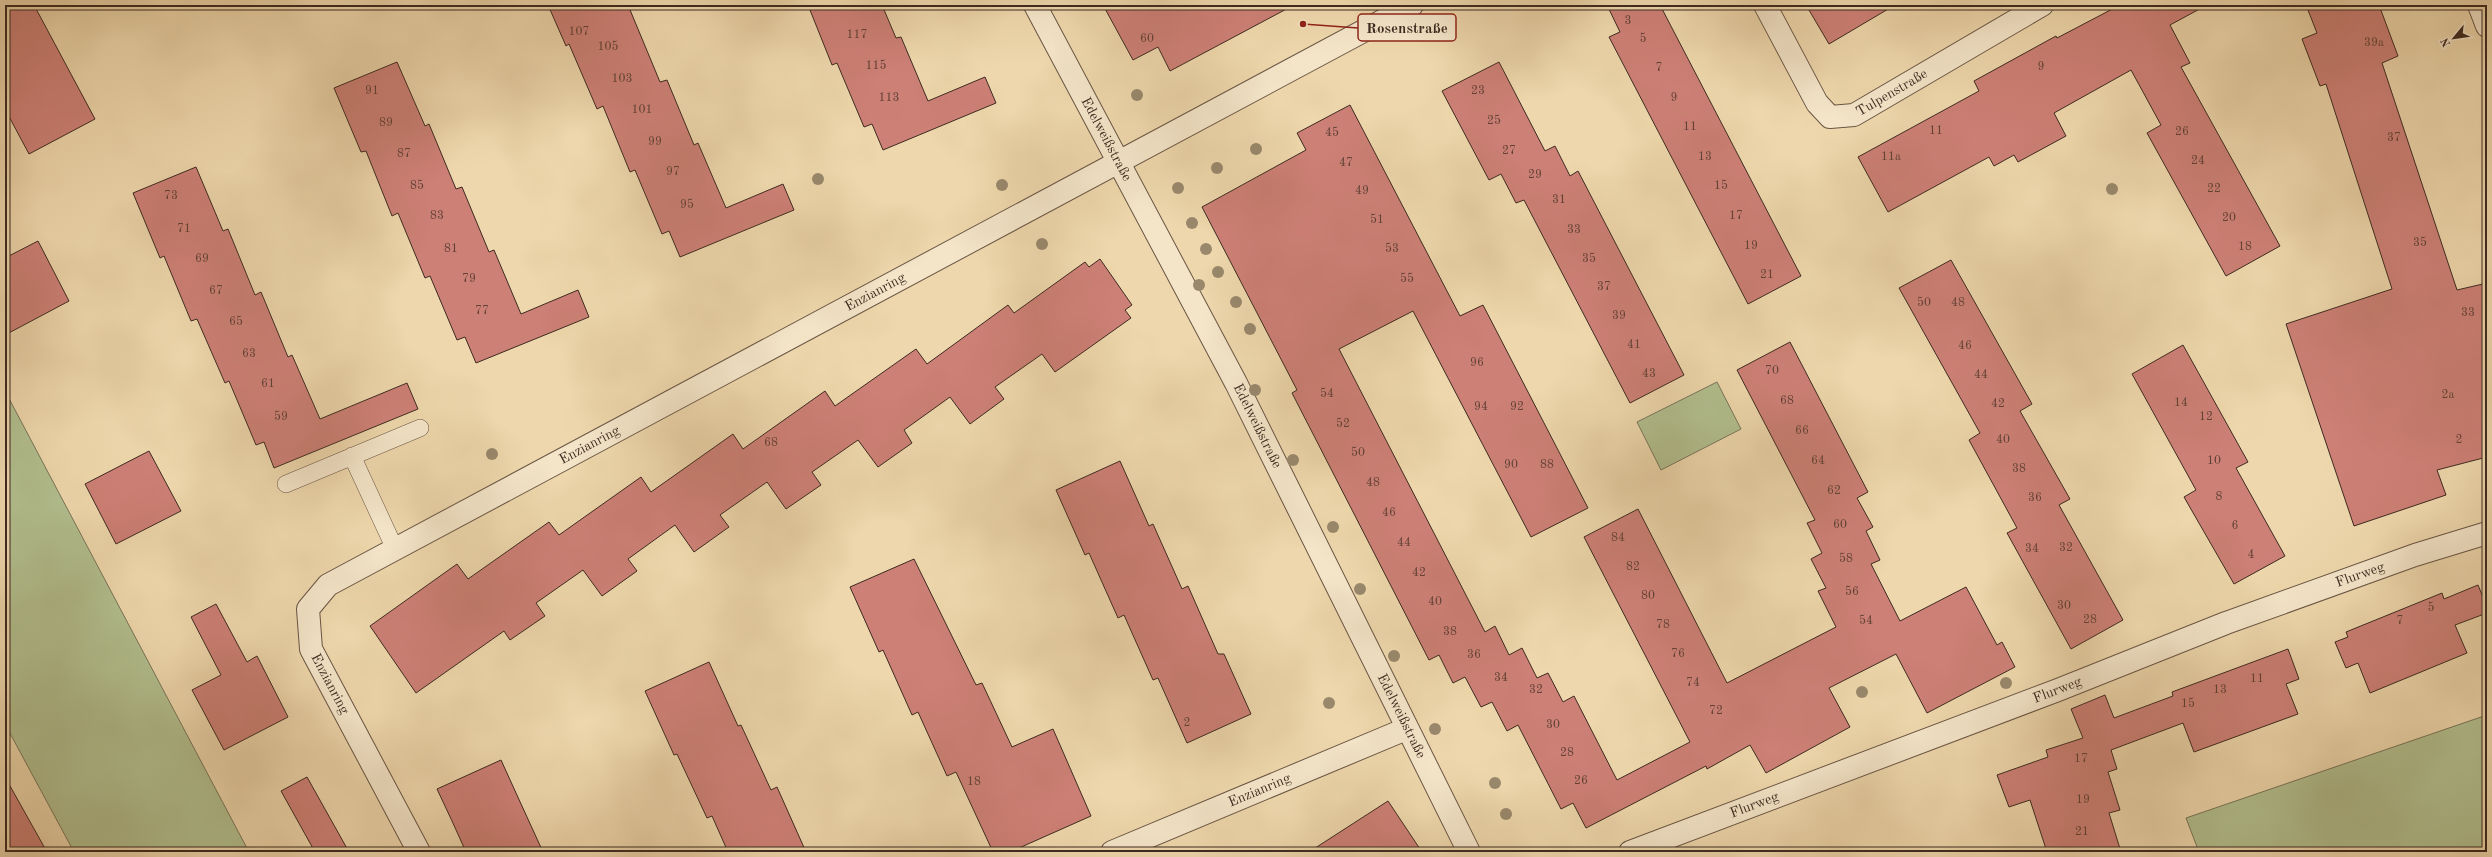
<svg xmlns="http://www.w3.org/2000/svg" width="2492" height="857" font-family="'Old Standard TT',serif">
<rect width="100%" height="100%" fill="#eed7ac"/>
<filter id="stains"><feTurbulence type="fractalNoise" baseFrequency=".005" numOctaves="4"/><feColorMatrix values="0 0 0 0 .2 0 0 0 0 .09 0 0 0 0 .02 0 0 0 .5 -.17"/></filter>
<radialGradient id="worn" r=".72"><stop offset=".6" stop-color="#630" stop-opacity="0"/><stop offset="1" stop-color="#630" stop-opacity=".3"/></radialGradient>
<path fill="#b2bf8f" stroke="#787458" d="M 1717,382 L 1741,429 L 1661,470 L 1637,422 Z
M 5,391 L 249,852 L 74,852 L 5,724 Z
M 2487,715 L 2487,852 L 2199,852 L 2186,818 Z"/>
<path fill="#cd8076" stroke="#3d2a21" d="M 5,5 L 34,5 L 95,119 L 29,154 L 5,109 Z
M 548,5 L 628,5 L 660,82 L 667,80 L 694,145 L 698,143 L 726,208 L 783,184 L 794,210 L 680,257 L 669,231 L 662,234 L 635,170 L 630,172 L 603,106 L 597,109 L 569,44 L 566,46 Z
M 808,5 L 882,5 L 896,38 L 901,37 L 928,101 L 985,77 L 996,103 L 883,150 L 872,124 L 864,127 L 837,63 L 832,65 Z
M 1103,5 L 1294,5 L 1170,71 L 1158,47 L 1133,60 Z
M 1607,5 L 1660,5 L 1801,276 L 1748,304 L 1609,37 L 1620,32 Z
M 1806,5 L 1895,5 L 1829,44 Z
M 2120,5 L 2207,5 L 2170,25 L 2190,63 L 2181,67 L 2280,246 L 2226,276 L 2147,133 L 2161,125 L 2131,70 L 2054,113 L 2066,136 L 2018,162 L 2014,155 L 1994,166 L 1989,157 L 1888,212 L 1858,157 L 1979,91 L 1974,81 L 2056,36 L 2057,38 Z
M 2306,5 L 2379,5 L 2398,56 L 2382,63 L 2457,290 L 2487,283 L 2487,457 L 2437,470 L 2446,495 L 2354,526 L 2286,324 L 2392,289 L 2326,84 L 2320,86 L 2302,39 L 2317,33 Z
M 397,62 L 425,126 L 429,124 L 456,189 L 462,187 L 489,252 L 494,250 L 521,314 L 578,290 L 589,317 L 476,363 L 465,337 L 457,340 L 430,276 L 425,278 L 398,213 L 392,216 L 366,151 L 361,152 L 334,88 Z
M 1499,62 L 1545,151 L 1555,146 L 1570,176 L 1578,171 L 1684,375 L 1630,403 L 1524,200 L 1516,203 L 1501,174 L 1489,180 L 1442,91 Z
M 1350,105 L 1460,316 L 1483,305 L 1588,508 L 1531,537 L 1413,311 L 1339,349 L 1485,632 L 1495,626 L 1509,655 L 1522,648 L 1537,678 L 1548,673 L 1563,702 L 1574,696 L 1617,780 L 1690,742 L 1584,537 L 1638,509 L 1727,683 L 1836,627 L 1818,591 L 1826,588 L 1811,559 L 1822,553 L 1807,523 L 1815,520 L 1737,370 L 1790,342 L 1868,492 L 1857,498 L 1873,527 L 1866,531 L 1880,560 L 1871,564 L 1900,621 L 1966,587 L 1997,645 L 2002,642 L 2015,667 L 1927,713 L 1896,654 L 1829,688 L 1850,727 L 1766,773 L 1750,745 L 1707,769 L 1706,766 L 1586,828 L 1573,803 L 1561,809 L 1518,725 L 1507,731 L 1492,702 L 1481,707 L 1465,677 L 1453,683 L 1439,655 L 1429,660 L 1292,393 L 1297,390 L 1202,207 L 1306,150 L 1297,133 Z
M 196,167 L 223,231 L 228,229 L 255,295 L 261,292 L 288,357 L 292,355 L 320,419 L 407,383 L 418,409 L 274,468 L 264,442 L 256,445 L 229,381 L 225,383 L 197,319 L 191,321 L 164,256 L 160,258 L 133,193 Z
M 38,241 L 69,301 L 5,335 L 5,258 Z
M 1100,259 L 1132,305 L 1125,310 L 1131,318 L 1055,372 L 1042,354 L 995,387 L 1004,399 L 970,424 L 950,397 L 904,430 L 912,443 L 878,467 L 858,440 L 812,472 L 821,485 L 786,509 L 767,482 L 720,515 L 729,527 L 694,552 L 675,525 L 628,559 L 637,571 L 602,596 L 583,570 L 536,603 L 545,616 L 510,640 L 504,631 L 416,693 L 370,626 L 457,564 L 468,579 L 549,522 L 559,535 L 641,477 L 651,492 L 733,434 L 743,449 L 825,391 L 835,406 L 916,349 L 927,364 L 1008,305 L 1014,313 L 1085,262 L 1089,267 Z
M 1951,260 L 2032,404 L 2020,411 L 2070,499 L 2059,505 L 2123,620 L 2071,649 L 2007,533 L 2017,528 L 1969,440 L 1980,433 L 1899,288 Z
M 2183,345 L 2248,462 L 2236,468 L 2285,556 L 2234,584 L 2184,497 L 2196,490 L 2132,374 Z
M 149,451 L 181,511 L 116,544 L 85,484 Z
M 1120,461 L 1149,526 L 1153,524 L 1182,589 L 1188,586 L 1218,654 L 1224,654 L 1251,714 L 1187,743 L 1158,678 L 1153,680 L 1124,615 L 1118,618 L 1089,553 L 1085,555 L 1056,490 Z
M 914,559 L 976,685 L 982,683 L 1012,747 L 1053,729 L 1091,816 L 1010,852 L 993,852 L 956,772 L 947,776 L 918,712 L 912,715 L 883,650 L 879,652 L 850,587 Z
M 2478,585 L 2487,607 L 2487,613 L 2455,625 L 2467,653 L 2370,693 L 2358,663 L 2346,668 L 2335,642 L 2348,637 L 2346,632 L 2442,593 L 2444,599 Z
M 216,604 L 247,662 L 257,656 L 288,717 L 224,750 L 192,690 L 221,675 L 191,617 Z
M 2288,649 L 2299,679 L 2286,684 L 2298,714 L 2194,752 L 2183,723 L 2111,750 L 2117,769 L 2108,772 L 2120,810 L 2109,813 L 2121,852 L 2047,852 L 2030,800 L 2009,807 L 1997,775 L 2048,757 L 2046,750 L 2083,738 L 2071,709 L 2105,695 L 2114,718 L 2173,696 L 2172,692 Z
M 709,662 L 738,726 L 741,725 L 771,790 L 777,787 L 806,852 L 728,852 L 712,816 L 707,818 L 677,754 L 674,755 L 645,691 Z
M 501,760 L 516,793 L 543,852 L 466,852 L 452,821 L 437,789 Z
M 5,777 L 47,852 L 5,852 Z
M 307,777 L 349,852 L 315,852 L 281,791 Z
M 1388,801 L 1422,852 L 1309,852 Z"/>
<g fill="none" stroke-linecap="round" stroke-linejoin="round">
<g stroke="#695544" stroke-width="18">
<path id="lane" d="M 352,456 L 395,549
M 286,484 L 420,428"/>
</g>
<g stroke="#695544" stroke-width="24">
<g id="street">
<path id="s1" d="M 1035,5 L 1236,383 L 1469,852"/>
<path id="s2" d="M 1765,5 L 1817,103 L 1830,117 L 1854,115 L 2042,5"/>
<path d="M 2479,5 L 2487,26"/>
<path id="s3" d="M 419,852 L 311,649 L 308,609 L 328,585 L 1412,5"/>
<path id="s4" d="M 1112,852 L 1406,729"/>
<path id="s5" d="M 1630,852 L 2058,690 L 2226,623 L 2415,555 L 2487,533"/>
</g>
</g>
<use href="#lane" stroke="#f4e5c9" stroke-width="17"/>
<use href="#street" stroke="#f4e5c9" stroke-width="22"/>
</g>
<g fill="#99886c">
<circle cx="1137" cy="95" r="6"/>
<circle cx="1256" cy="149" r="6"/>
<circle cx="1217" cy="168" r="6"/>
<circle cx="818" cy="179" r="6"/>
<circle cx="1002" cy="185" r="6"/>
<circle cx="1178" cy="188" r="6"/>
<circle cx="2112" cy="189" r="6"/>
<circle cx="1192" cy="223" r="6"/>
<circle cx="1042" cy="244" r="6"/>
<circle cx="1206" cy="249" r="6"/>
<circle cx="1218" cy="272" r="6"/>
<circle cx="1199" cy="285" r="6"/>
<circle cx="1236" cy="302" r="6"/>
<circle cx="1250" cy="329" r="6"/>
<circle cx="1255" cy="390" r="6"/>
<circle cx="492" cy="454" r="6"/>
<circle cx="1293" cy="460" r="6"/>
<circle cx="1333" cy="527" r="6"/>
<circle cx="1360" cy="589" r="6"/>
<circle cx="1394" cy="656" r="6"/>
<circle cx="2006" cy="683" r="6"/>
<circle cx="1862" cy="692" r="6"/>
<circle cx="1329" cy="703" r="6"/>
<circle cx="1435" cy="729" r="6"/>
<circle cx="1495" cy="783" r="6"/>
<circle cx="1506" cy="814" r="6"/>
</g>
<g text-anchor="middle" dominant-baseline="central" stroke-width="3" stroke-linejoin="round" paint-order="stroke">
<g font-size="12" fill="#614036">
<text x="1628" y="21">3</text>
<text x="579" y="32">107</text>
<text x="857" y="35">117</text>
<text x="1147" y="39">60</text>
<text x="1643" y="39">5</text>
<text x="2374" y="43">39a</text>
<text x="608" y="47">105</text>
<text x="876" y="66">115</text>
<text x="2041" y="67">9</text>
<text x="1659" y="68">7</text>
<text x="622" y="79">103</text>
<text x="372" y="91">91</text>
<text x="1478" y="91">23</text>
<text x="889" y="98">113</text>
<text x="1674" y="98">9</text>
<text x="642" y="110">101</text>
<text x="1494" y="121">25</text>
<text x="386" y="123">89</text>
<text x="1690" y="127">11</text>
<text x="1936" y="131">11</text>
<text x="2182" y="132">26</text>
<text x="1332" y="133">45</text>
<text x="2394" y="138">37</text>
<text x="655" y="142">99</text>
<text x="1509" y="151">27</text>
<text x="404" y="154">87</text>
<text x="1705" y="157">13</text>
<text x="1891" y="157">11a</text>
<text x="2198" y="161">24</text>
<text x="1346" y="163">47</text>
<text x="673" y="172">97</text>
<text x="1535" y="175">29</text>
<text x="417" y="186">85</text>
<text x="1721" y="186">15</text>
<text x="2214" y="189">22</text>
<text x="1362" y="191">49</text>
<text x="171" y="196">73</text>
<text x="1559" y="200">31</text>
<text x="687" y="205">95</text>
<text x="437" y="216">83</text>
<text x="1736" y="216">17</text>
<text x="2229" y="218">20</text>
<text x="1377" y="220">51</text>
<text x="184" y="229">71</text>
<text x="1574" y="230">33</text>
<text x="2420" y="243">35</text>
<text x="1751" y="246">19</text>
<text x="2245" y="247">18</text>
<text x="451" y="249">81</text>
<text x="1392" y="249">53</text>
<text x="202" y="259">69</text>
<text x="1589" y="259">35</text>
<text x="1767" y="275">21</text>
<text x="469" y="279">79</text>
<text x="1407" y="279">55</text>
<text x="1604" y="287">37</text>
<text x="216" y="291">67</text>
<text x="1924" y="303">50</text>
<text x="1958" y="303">48</text>
<text x="482" y="311">77</text>
<text x="2468" y="313">33</text>
<text x="1619" y="316">39</text>
<text x="236" y="322">65</text>
<text x="1634" y="345">41</text>
<text x="1965" y="346">46</text>
<text x="249" y="354">63</text>
<text x="1477" y="363">96</text>
<text x="1772" y="371">70</text>
<text x="1649" y="374">43</text>
<text x="1981" y="375">44</text>
<text x="268" y="384">61</text>
<text x="1327" y="394">54</text>
<text x="2448" y="395">2a</text>
<text x="1787" y="401">68</text>
<text x="2181" y="403">14</text>
<text x="1998" y="404">42</text>
<text x="1481" y="407">94</text>
<text x="1517" y="407">92</text>
<text x="281" y="417">59</text>
<text x="2206" y="417">12</text>
<text x="1343" y="424">52</text>
<text x="1802" y="431">66</text>
<text x="2003" y="440">40</text>
<text x="2459" y="440">2</text>
<text x="771" y="443">68</text>
<text x="1358" y="453">50</text>
<text x="1818" y="461">64</text>
<text x="2214" y="461">10</text>
<text x="1511" y="465">90</text>
<text x="1547" y="465">88</text>
<text x="2019" y="469">38</text>
<text x="1373" y="483">48</text>
<text x="1834" y="491">62</text>
<text x="2219" y="497">8</text>
<text x="2035" y="498">36</text>
<text x="1389" y="513">46</text>
<text x="1840" y="525">60</text>
<text x="2235" y="526">6</text>
<text x="1618" y="538">84</text>
<text x="1404" y="543">44</text>
<text x="2066" y="548">32</text>
<text x="2032" y="549">34</text>
<text x="2251" y="555">4</text>
<text x="1846" y="559">58</text>
<text x="1633" y="567">82</text>
<text x="1419" y="573">42</text>
<text x="1852" y="592">56</text>
<text x="1648" y="596">80</text>
<text x="1435" y="602">40</text>
<text x="2064" y="606">30</text>
<text x="2431" y="608">5</text>
<text x="2090" y="620">28</text>
<text x="1866" y="621">54</text>
<text x="2400" y="621">7</text>
<text x="1663" y="625">78</text>
<text x="1450" y="632">38</text>
<text x="1678" y="654">76</text>
<text x="1474" y="655">36</text>
<text x="1501" y="678">34</text>
<text x="2257" y="679">11</text>
<text x="1693" y="683">74</text>
<text x="1536" y="690">32</text>
<text x="2220" y="690">13</text>
<text x="2188" y="704">15</text>
<text x="1716" y="711">72</text>
<text x="1187" y="723">2</text>
<text x="1553" y="725">30</text>
<text x="1567" y="753">28</text>
<text x="2081" y="759">17</text>
<text x="1581" y="781">26</text>
<text x="974" y="782">18</text>
<text x="2083" y="800">19</text>
<text x="2082" y="832">21</text>
</g>
<g font-size="14" fill="#3d2a21" stroke="#f4e5c9">
<text stroke="none"><textPath href="#s2" startOffset="198">Tulpenstraße</textPath></text>
<text stroke="none"><textPath href="#s1" startOffset="152">Edelweißstraße</textPath></text>
<text stroke="none"><textPath href="#s3" startOffset="922">Enzianring</textPath></text>
<text stroke="none"><textPath href="#s1" startOffset="476">Edelweißstraße</textPath></text>
<text stroke="none"><textPath href="#s3" startOffset="598">Enzianring</textPath></text>
<text stroke="none"><textPath href="#s5" startOffset="781">Flurweg</textPath></text>
<text transform="translate(330 684) rotate(62)">Enzianring</text>
<text stroke="none"><textPath href="#s5" startOffset="457">Flurweg</textPath></text>
<text stroke="none"><textPath href="#s1" startOffset="800">Edelweißstraße</textPath></text>
<text stroke="none"><textPath href="#s4" startOffset="160">Enzianring</textPath></text>
<text stroke="none"><textPath href="#s5" startOffset="133">Flurweg</textPath></text>
</g>
</g>
<path fill="none" stroke="#8f2418" stroke-width="1.5" d="M1303 24L1358 28"/>
<circle fill="#8f2418" stroke="#f4e5c9" stroke-width="1.5" cx="1303" cy="24" r="4"/>
<rect fill="#f4e5c9" stroke="#8f2418" stroke-width="1.5" x="1358" y="14" width="98" height="27" rx="4"/>
<g font-size="15" text-anchor="middle" font-weight="bold" fill="#3d2a21">
<text x="1407" y="33">Rosenstraße</text>
</g>
<rect width="2492" height="857" fill="none" stroke="#eed7ac" stroke-width="20"/>
<rect x="6" y="6" width="2480" height="845" fill="none" stroke="#3d2a21" stroke-width="2"/>
<rect x="10" y="10" width="2472" height="837" fill="none" stroke="#3d2a21"/>
<g transform="translate(2454 38) rotate(241)" stroke="#f4e5c9" stroke-width="3" paint-order="stroke">
<path d="M0-3L7 15L0 10L-7 15Z" fill="#3d2a21"/>
<text y="-6" font-size="11" font-weight="bold" text-anchor="middle" fill="#3d2a21">N</text>
</g>
<rect width="100%" height="100%" filter="url(#stains)"/>
<rect width="100%" height="100%" fill="url(#worn)"/>
</svg>
